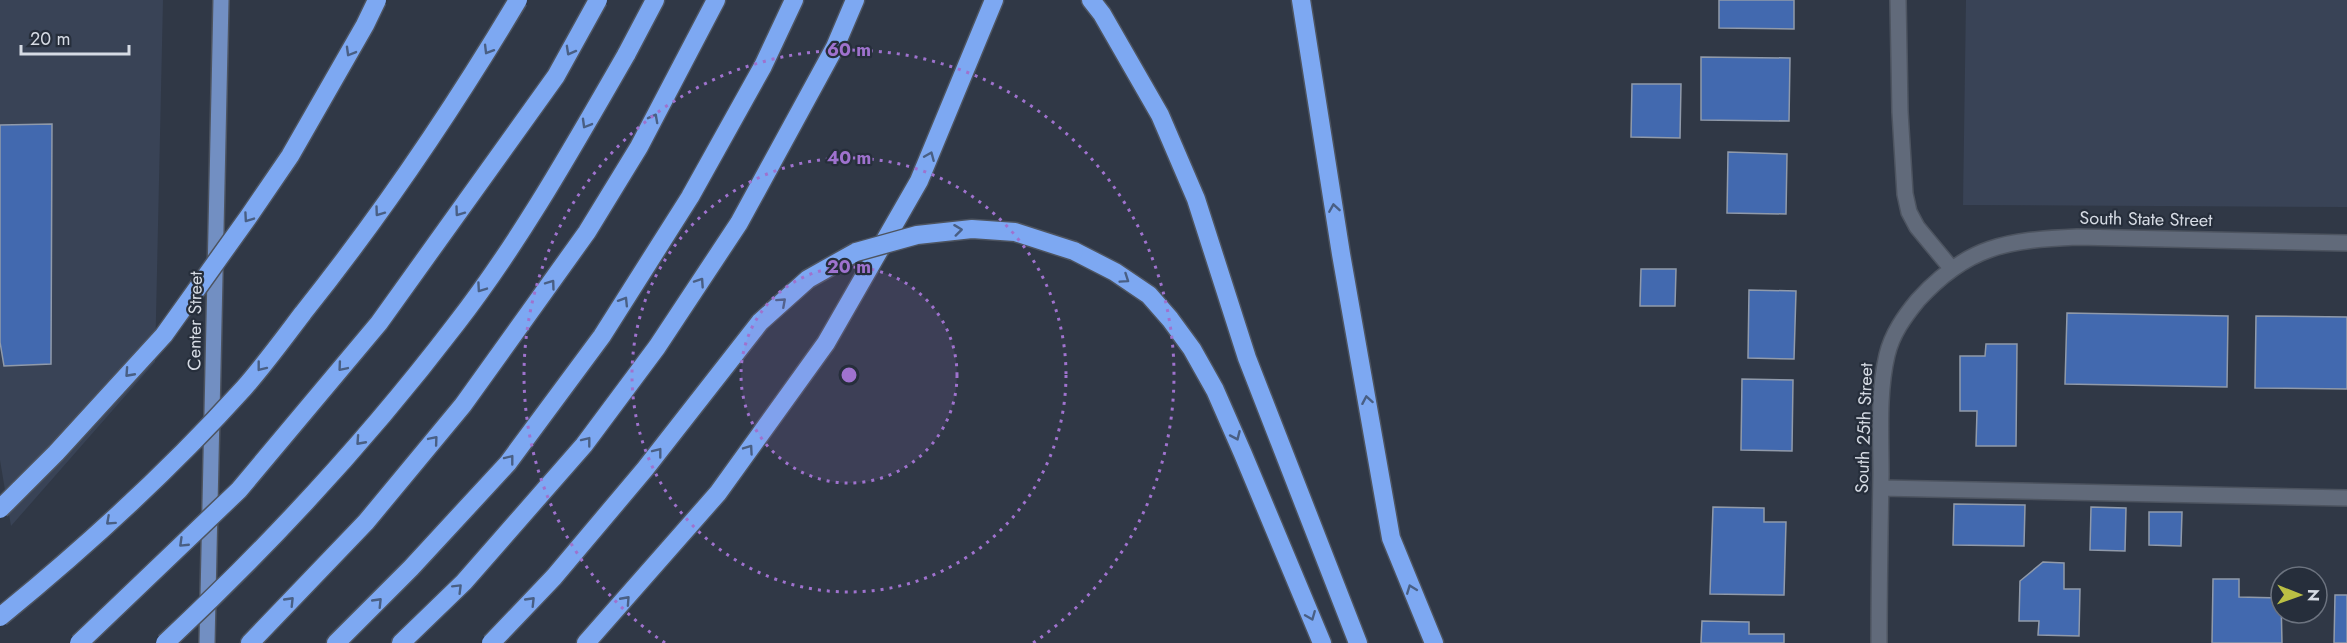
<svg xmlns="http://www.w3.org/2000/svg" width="2347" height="643" font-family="Jost,sans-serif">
<rect width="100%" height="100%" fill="#303846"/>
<path fill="#394356" d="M 0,0 L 163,0 L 155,362 L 11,526 L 0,460 Z
M 1966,0 L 2347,0 L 2347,207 L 1963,205 Z"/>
<path fill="#4269af" stroke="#909aaa" stroke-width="1.5" d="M 1719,0 L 1794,0 L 1794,29 L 1719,28 Z
M 1701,57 L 1790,58 L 1789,121 L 1701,120 Z
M 1632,84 L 1681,84 L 1680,138 L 1631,137 Z
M 52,124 L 51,364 L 4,366 L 0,342 L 0,125 Z
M 1728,152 L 1787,154 L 1786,214 L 1727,213 Z
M 1641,269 L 1676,269 L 1675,306 L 1640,306 Z
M 1749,290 L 1796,291 L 1794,359 L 1748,358 Z
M 2067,313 L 2228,316 L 2227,387 L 2065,384 Z
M 2256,316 L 2347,317 L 2347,389 L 2255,388 Z
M 1986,344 L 2017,344 L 2016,446 L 1976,446 L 1977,411 L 1960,411 L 1960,356 L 1985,356 Z
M 1742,379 L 1793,380 L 1792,451 L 1741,450 Z
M 1954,504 L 2025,505 L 2024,546 L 1953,545 Z
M 1713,507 L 1764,508 L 1764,522 L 1786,522 L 1784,595 L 1710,594 Z
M 2091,507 L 2126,508 L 2125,551 L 2090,550 Z
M 2149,512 L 2182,512 L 2181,546 L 2149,545 Z
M 2043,562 L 2064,563 L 2064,589 L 2080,589 L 2079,636 L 2038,635 L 2039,621 L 2019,621 L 2020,581 Z
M 2213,579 L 2239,579 L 2239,597 L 2281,598 L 2282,643 L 2212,643 Z
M 2335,595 L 2347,595 L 2347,643 L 2334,643 Z
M 1702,621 L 1749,622 L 1749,634 L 1784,634 L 1784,643 L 1701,643 Z"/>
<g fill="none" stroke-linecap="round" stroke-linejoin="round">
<g stroke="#4d5460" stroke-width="18">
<path id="minor" d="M 1898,0 L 1900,112 L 1905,194 L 1909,212 L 1917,227 L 1951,268
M 1881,488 L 2347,498
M 1879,643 C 1879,587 1880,530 1881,474 C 1881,435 1878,393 1887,355 C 1892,334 1904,317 1918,300 C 1967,246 2007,240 2077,237 L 2347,243"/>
</g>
<g stroke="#4d5460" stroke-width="18">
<path id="major" d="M 207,643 L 221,0"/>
</g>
<g stroke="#4d5460" stroke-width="21">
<path id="highway" d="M 1091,0 L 1102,14 L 1160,115 L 1196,199 L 1247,358 L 1358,643
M 1301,0 L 1341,254 L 1391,538 L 1434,643
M 626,55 L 655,0
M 1074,251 L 1115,272 L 1149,295 L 1170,319 L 1192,349 L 1215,390 L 1243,454 L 1322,643
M 250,643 L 366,522 L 463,405 L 587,232 L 639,147 L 716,0
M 336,643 L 411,568 L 508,463 L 602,336 L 690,197 L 763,66 L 794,0
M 401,643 L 464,582 L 584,445 L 657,347 L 739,223 L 835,47 L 855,0
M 586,643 L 718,493 L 826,343 L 919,181 L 994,0"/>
</g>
<use href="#minor" stroke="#616a7a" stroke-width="15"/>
<use href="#major" stroke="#728fc2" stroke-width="15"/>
<use href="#highway" stroke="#7da8f2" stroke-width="18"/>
<g stroke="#4d5460" stroke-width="21" stroke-linecap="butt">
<path id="highway-bridge" d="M 0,509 L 56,453 L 164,335 L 249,216 L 290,156 L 365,25 L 377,0
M 0,617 C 87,546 169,471 244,388 C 265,364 284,338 303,313 C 382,214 453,109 518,0
M 79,643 L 239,490 L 379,323 L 556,76 L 598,0
M 165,643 C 270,545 369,438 456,324 C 521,240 573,147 626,55
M 491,643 L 554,577 L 645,469 L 760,322 L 808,279 L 856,252 L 917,235 L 972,229 L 1015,232 L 1074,251"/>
</g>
<use href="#highway-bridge" stroke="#7da8f2" stroke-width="18"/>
</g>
<defs><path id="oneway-chevron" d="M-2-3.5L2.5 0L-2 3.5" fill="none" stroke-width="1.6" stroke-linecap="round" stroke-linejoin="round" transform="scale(1.5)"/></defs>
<g stroke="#495f84">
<use href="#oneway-chevron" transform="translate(488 50) rotate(121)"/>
<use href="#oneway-chevron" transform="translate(570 51) rotate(119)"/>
<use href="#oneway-chevron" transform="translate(350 52) rotate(120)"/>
<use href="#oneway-chevron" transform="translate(654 118) rotate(-62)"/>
<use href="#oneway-chevron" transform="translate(586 124) rotate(120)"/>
<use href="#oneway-chevron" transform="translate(930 156) rotate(-67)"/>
<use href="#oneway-chevron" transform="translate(1334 208) rotate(-99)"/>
<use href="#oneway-chevron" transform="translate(379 212) rotate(126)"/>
<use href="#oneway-chevron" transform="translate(459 212) rotate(126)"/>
<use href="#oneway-chevron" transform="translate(248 218) rotate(125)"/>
<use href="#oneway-chevron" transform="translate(958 230) rotate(-7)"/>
<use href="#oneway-chevron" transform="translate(1125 279) rotate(34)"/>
<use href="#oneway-chevron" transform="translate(700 282) rotate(-56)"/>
<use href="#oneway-chevron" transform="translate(551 284) rotate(-54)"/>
<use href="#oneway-chevron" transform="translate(481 288) rotate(125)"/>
<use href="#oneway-chevron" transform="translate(624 301) rotate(-58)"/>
<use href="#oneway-chevron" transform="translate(782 302) rotate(-42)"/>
<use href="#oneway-chevron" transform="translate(261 367) rotate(128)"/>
<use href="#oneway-chevron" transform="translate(342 367) rotate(130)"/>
<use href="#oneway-chevron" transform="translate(129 373) rotate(132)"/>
<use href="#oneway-chevron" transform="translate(1367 400) rotate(-100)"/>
<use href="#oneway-chevron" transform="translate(1236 436) rotate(66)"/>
<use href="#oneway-chevron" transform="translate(434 440) rotate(-50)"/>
<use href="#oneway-chevron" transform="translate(360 441) rotate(132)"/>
<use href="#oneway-chevron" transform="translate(587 441) rotate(-52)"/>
<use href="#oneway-chevron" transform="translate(749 449) rotate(-55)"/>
<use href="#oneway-chevron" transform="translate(658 452) rotate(-52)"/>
<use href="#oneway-chevron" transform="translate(510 459) rotate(-52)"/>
<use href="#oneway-chevron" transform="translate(110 521) rotate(138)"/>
<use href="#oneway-chevron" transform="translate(183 543) rotate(136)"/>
<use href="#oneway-chevron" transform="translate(458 588) rotate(-45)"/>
<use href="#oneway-chevron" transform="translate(1411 589) rotate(-111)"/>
<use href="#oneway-chevron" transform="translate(626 600) rotate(-48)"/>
<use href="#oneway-chevron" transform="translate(290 601) rotate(-46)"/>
<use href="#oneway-chevron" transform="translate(531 601) rotate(-46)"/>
<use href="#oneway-chevron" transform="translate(378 602) rotate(-46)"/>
<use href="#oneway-chevron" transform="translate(1311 616) rotate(68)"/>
</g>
<circle cx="849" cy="375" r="108" fill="#9f72ce" fill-opacity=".12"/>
<g fill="none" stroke="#9f72ce" stroke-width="3" stroke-dasharray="3 6">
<circle cx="849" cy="375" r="108"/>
<circle cx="849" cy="375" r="217"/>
<path d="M665 643A325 325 0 1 1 1033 643"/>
</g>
<g text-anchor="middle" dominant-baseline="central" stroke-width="4.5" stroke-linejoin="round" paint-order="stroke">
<g font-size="18" fill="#d6dbe4" stroke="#262e3b">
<text transform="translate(2146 219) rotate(1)">South State Street</text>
<text transform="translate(195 321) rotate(-89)">Center Street</text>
<text transform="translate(1864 428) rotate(-88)">South 25th Street</text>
</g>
</g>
<circle cx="849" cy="375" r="9" fill="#9f72ce" stroke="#262e3b" stroke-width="3"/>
<g font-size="18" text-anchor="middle" font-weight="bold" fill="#9f72ce" stroke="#262e3b" stroke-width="4.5" stroke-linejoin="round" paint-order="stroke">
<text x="849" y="56">60 m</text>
<text x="849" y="164">40 m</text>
<text x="849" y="273">20 m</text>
</g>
<g transform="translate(2299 595) rotate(91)"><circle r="28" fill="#262e3b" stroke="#6c737f" stroke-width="1.5"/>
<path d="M0-4.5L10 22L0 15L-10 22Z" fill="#bbc044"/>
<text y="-9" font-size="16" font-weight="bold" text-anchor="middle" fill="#d6dbe4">N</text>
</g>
<path d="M21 45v9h108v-9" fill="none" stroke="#d6dbe4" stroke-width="3"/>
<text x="30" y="45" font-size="18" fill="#d6dbe4" stroke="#262e3b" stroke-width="4.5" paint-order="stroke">20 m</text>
</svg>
